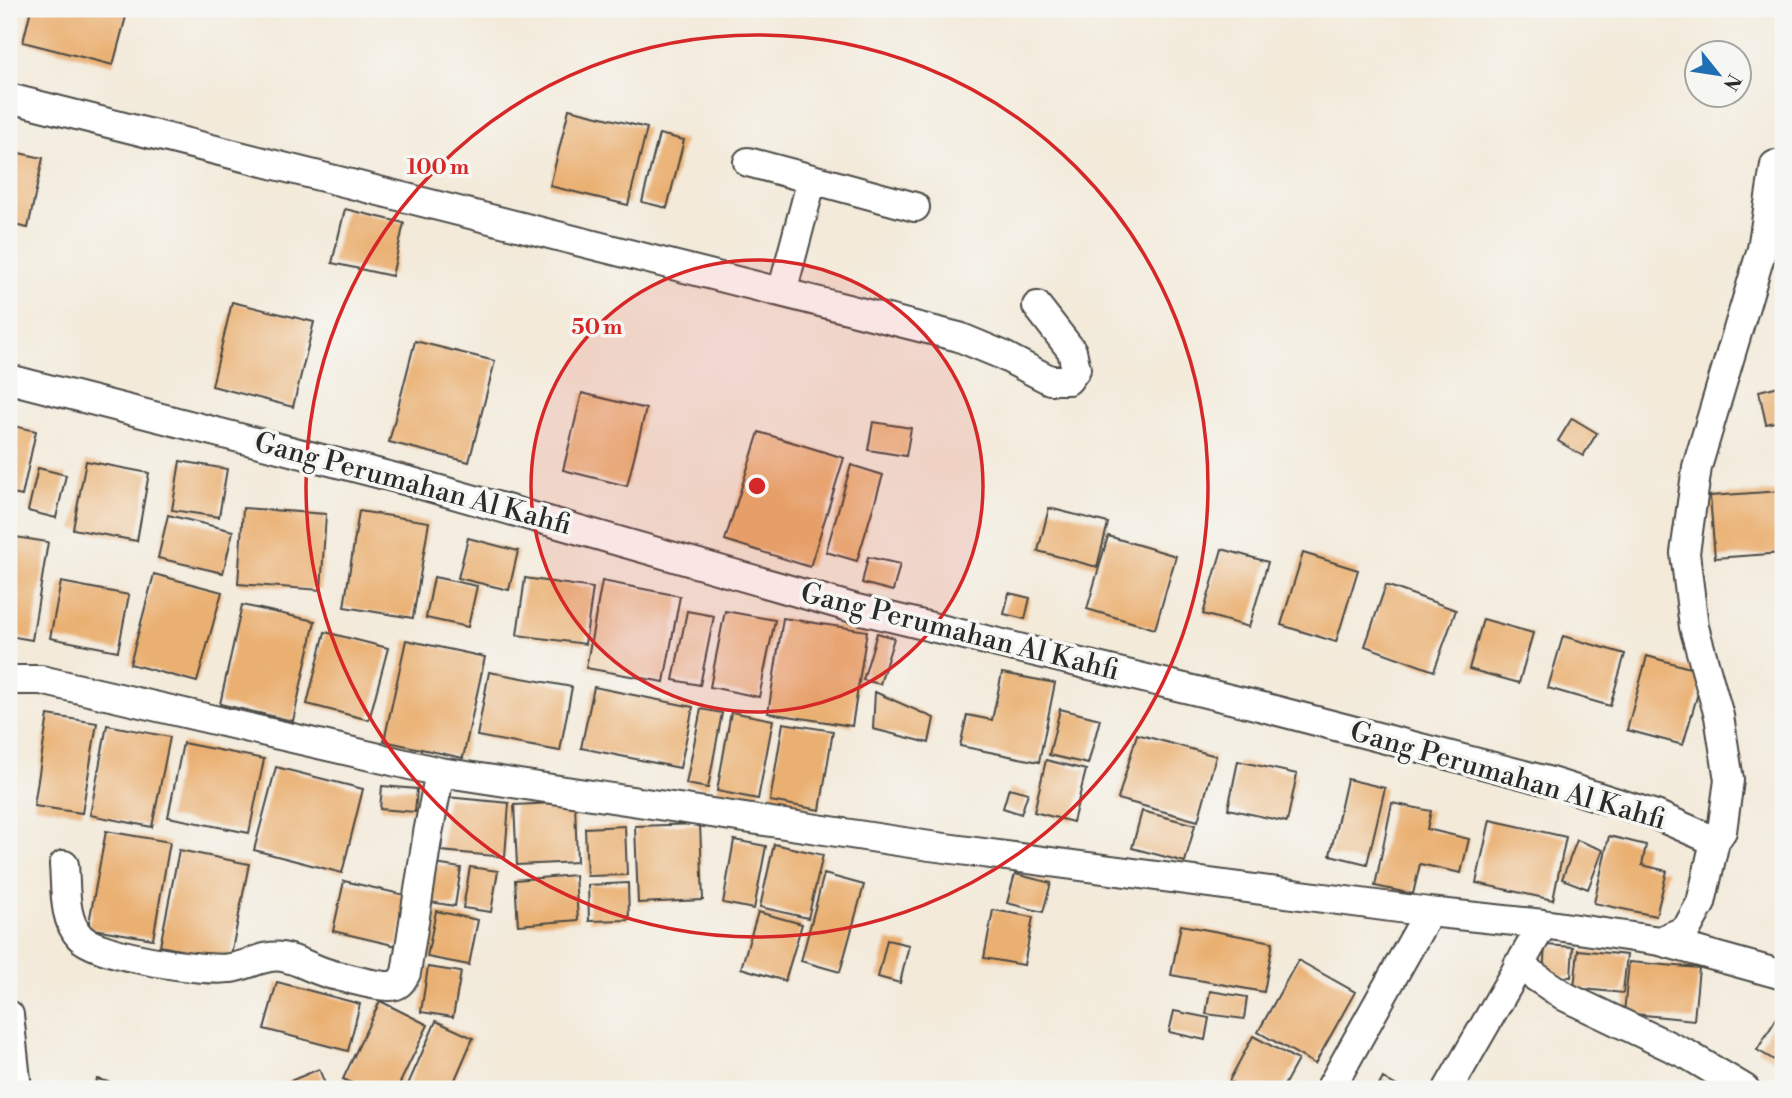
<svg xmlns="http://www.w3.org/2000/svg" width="1792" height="1098" font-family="'Libre Bodoni',serif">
<rect width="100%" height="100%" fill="#f6f6f2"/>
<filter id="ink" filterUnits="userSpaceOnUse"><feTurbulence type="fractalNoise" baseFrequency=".0143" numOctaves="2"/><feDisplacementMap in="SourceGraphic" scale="14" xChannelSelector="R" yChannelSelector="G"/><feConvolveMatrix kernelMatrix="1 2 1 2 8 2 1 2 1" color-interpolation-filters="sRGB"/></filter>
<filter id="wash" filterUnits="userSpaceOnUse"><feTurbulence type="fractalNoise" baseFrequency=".00686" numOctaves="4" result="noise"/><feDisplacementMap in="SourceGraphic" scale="28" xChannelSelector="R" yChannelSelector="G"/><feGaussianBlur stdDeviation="1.57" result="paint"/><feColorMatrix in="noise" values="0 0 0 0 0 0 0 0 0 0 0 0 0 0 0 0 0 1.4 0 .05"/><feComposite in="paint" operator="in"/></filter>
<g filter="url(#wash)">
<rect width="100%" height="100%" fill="#f3eada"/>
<g id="blocks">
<path fill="#eab072" d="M 31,9 L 128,9 L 113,65 L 23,42 Z
M 569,109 L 647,128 L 628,205 L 550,186 Z
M 659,134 L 684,140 L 667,208 L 642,202 Z
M 9,151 L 43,158 L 28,228 L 9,224 Z
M 345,209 L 404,223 L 392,276 L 332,263 Z
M 232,302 L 314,322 L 293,407 L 212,386 Z
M 415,341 L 495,361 L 469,462 L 389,442 Z
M 1783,385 L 1783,420 L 1766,424 L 1759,391 Z
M 582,393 L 646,409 L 627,486 L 563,470 Z
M 1572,418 L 1597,433 L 1583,456 L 1558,441 Z
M 873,422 L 911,428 L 906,456 L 868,450 Z
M 9,425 L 36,431 L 22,496 L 9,493 Z
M 759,432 L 844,458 L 810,567 L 725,540 Z
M 86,461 L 149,473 L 137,541 L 73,529 Z
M 180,461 L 227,469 L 219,517 L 172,510 Z
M 851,465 L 883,475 L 857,561 L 826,552 Z
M 38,468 L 66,475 L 56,518 L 28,511 Z
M 1781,491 L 1783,553 L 1715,558 L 1710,496 Z
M 243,508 L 326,514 L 321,590 L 238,584 Z
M 1049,508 L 1108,523 L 1097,567 L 1038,551 Z
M 359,511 L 429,522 L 413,618 L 344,607 Z
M 168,515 L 233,531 L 223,573 L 158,558 Z
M 9,536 L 48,542 L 32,640 L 9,636 Z
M 1108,536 L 1176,556 L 1155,629 L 1087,609 Z
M 468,538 L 518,551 L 509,590 L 458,578 Z
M 1222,549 L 1268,562 L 1249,627 L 1203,614 Z
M 1303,553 L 1358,570 L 1336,642 L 1281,625 Z
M 868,557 L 900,564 L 893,591 L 862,583 Z
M 154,574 L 222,592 L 197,682 L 130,664 Z
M 434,577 L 477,586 L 468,627 L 426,618 Z
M 525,578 L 593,588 L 585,644 L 517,635 Z
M 602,581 L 680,596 L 664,682 L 586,668 Z
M 61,582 L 129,595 L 118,651 L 50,638 Z
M 1386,585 L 1456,610 L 1434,671 L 1365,646 Z
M 1009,593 L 1030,598 L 1025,619 L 1004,614 Z
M 242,605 L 315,621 L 293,721 L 220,704 Z
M 687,611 L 714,616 L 700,685 L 673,680 Z
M 725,611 L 775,620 L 759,697 L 710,687 Z
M 783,618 L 867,631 L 852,726 L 768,713 Z
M 1483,619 L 1533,633 L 1519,683 L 1469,669 Z
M 325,632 L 388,648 L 369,720 L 307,704 Z
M 877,633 L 894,638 L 880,684 L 863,680 Z
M 1563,636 L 1625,654 L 1610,706 L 1548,688 Z
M 406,640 L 485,657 L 463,758 L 384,741 Z
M 1647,656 L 1704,672 L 1683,745 L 1627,730 Z
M 489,672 L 572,687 L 560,751 L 477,736 Z
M 1002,673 L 1055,683 L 1039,762 L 960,746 L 967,715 L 992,720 Z
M 594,687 L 693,707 L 680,768 L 581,748 Z
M 875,692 L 934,718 L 929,743 L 873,729 Z
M 701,709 L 722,713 L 708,788 L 686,784 Z
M 1060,709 L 1100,719 L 1088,764 L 1049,755 Z
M 731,712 L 773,720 L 758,799 L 717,791 Z
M 48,715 L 97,723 L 82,813 L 34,806 Z
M 783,723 L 833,731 L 820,810 L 770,801 Z
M 107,725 L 170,737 L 152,827 L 90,815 Z
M 1137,734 L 1216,756 L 1198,821 L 1118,799 Z
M 183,743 L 264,759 L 249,833 L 168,817 Z
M 1046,760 L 1086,770 L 1073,822 L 1034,812 Z
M 1238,761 L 1297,774 L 1287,822 L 1228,809 Z
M 276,767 L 363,789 L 342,873 L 254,850 Z
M 1347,779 L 1385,788 L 1367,864 L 1330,855 Z
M 382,786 L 417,789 L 415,812 L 380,809 Z
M 1009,788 L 1028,793 L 1021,814 L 1003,808 Z
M 446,797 L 509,803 L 505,857 L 441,851 Z
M 575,802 L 577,862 L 517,865 L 514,805 Z
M 1392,803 L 1431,811 L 1427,829 L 1469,839 L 1461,873 L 1420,864 L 1413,894 L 1375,886 Z
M 1142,811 L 1195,825 L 1185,862 L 1132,848 Z
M 1490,820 L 1566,837 L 1553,900 L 1476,883 Z
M 700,824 L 703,900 L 638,903 L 635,826 Z
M 625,826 L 627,875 L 587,876 L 585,828 Z
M 106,831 L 170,842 L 153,939 L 88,928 Z
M 1609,836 L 1646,845 L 1642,865 L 1667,871 L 1656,916 L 1594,903 Z
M 734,840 L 766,846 L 754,909 L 723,903 Z
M 1577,840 L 1603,850 L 1588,889 L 1562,879 Z
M 774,844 L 823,855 L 808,918 L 760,907 Z
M 179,850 L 249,864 L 230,960 L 160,946 Z
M 435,864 L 461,868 L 455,906 L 430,902 Z
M 470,867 L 498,871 L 491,912 L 463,908 Z
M 824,874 L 864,885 L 840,972 L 801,961 Z
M 1015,874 L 1051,883 L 1043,912 L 1007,903 Z
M 575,875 L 578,920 L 518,925 L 515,880 Z
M 344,881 L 409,896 L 397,946 L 333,931 Z
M 628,883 L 629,920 L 589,921 L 588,885 Z
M 993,910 L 1033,917 L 1024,965 L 984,958 Z
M 436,911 L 478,920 L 469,965 L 427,957 Z
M 758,912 L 802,924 L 785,981 L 741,968 Z
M 1181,925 L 1273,942 L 1264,992 L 1171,975 Z
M 887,940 L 909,945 L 900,983 L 878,977 Z
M 1545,945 L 1573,947 L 1571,977 L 1543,976 Z
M 1578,950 L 1627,955 L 1623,993 L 1574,988 Z
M 1298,960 L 1355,992 L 1315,1064 L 1258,1032 Z
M 1629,962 L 1699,968 L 1694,1020 L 1624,1013 Z
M 428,967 L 461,972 L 453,1017 L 421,1012 Z
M 277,982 L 360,1004 L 348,1051 L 264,1029 Z
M 1210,991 L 1247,997 L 1244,1019 L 1206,1014 Z
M 380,1001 L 428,1025 L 397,1089 L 365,1089 L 343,1079 Z
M 1174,1011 L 1209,1018 L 1205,1040 L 1169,1032 Z
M 1778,1016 L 1783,1020 L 1783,1065 L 1757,1050 Z
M 436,1021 L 473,1038 L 451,1089 L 406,1089 Z
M 1253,1036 L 1298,1060 L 1282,1089 L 1244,1089 L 1229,1081 Z
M 319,1069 L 327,1089 L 271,1089 Z
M 1383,1078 L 1402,1089 L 1377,1089 Z
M 97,1079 L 131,1088 L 131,1089 L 94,1089 Z"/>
</g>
</g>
<g filter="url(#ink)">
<use href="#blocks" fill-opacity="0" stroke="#494845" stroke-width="2"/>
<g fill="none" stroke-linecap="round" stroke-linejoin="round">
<g stroke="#494845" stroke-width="32">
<path id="street" d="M 9,98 L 959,337 L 1000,354 L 1050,380 L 1068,380 L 1076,369 L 1072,351 L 1037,306
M 748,162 L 812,179
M 782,292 L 812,179 L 915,207
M 9,379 L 408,481 L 853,608 L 1251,704 L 1551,782 L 1656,815 L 1715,841 L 1701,903 L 1686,930 L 1660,941 L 1543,924 L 1429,912 L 930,846 L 440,772 L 41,680 L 9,680
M 1715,841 L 1722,831 L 1729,780 L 1719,716 L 1694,627 L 1685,553 L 1697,467 L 1762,249 L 1775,165
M 64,865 C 66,887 63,919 80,937 C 98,956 203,972 230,968 C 248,966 264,954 282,957 C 301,960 318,973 338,976 C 352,979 383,989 396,985 C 401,983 403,978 406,973 L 428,833 L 440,772
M 1660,941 L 1783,975
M 1518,965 L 1566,997 L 1688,1055 L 1745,1089
M 9,1015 L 17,1089
M 1330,1089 L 1429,912
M 1448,1089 L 1543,924"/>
</g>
<use href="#street" stroke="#fff" stroke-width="28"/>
</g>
</g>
<circle cx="757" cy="486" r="226" fill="#d62828" fill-opacity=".12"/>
<g fill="none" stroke="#d62828" stroke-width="3.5">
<circle cx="757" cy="486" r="226"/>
<circle cx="757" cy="486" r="451"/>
</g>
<g text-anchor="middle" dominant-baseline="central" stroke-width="7" stroke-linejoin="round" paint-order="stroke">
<g font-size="28" fill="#2b2b2b" stroke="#f6f6f2">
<text transform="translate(413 484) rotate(15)">Gang Perumahan Al Kahfi</text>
<text transform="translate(960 632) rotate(14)">Gang Perumahan Al Kahfi</text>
<text transform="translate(1508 776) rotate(16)">Gang Perumahan Al Kahfi</text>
</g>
</g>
<circle cx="757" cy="486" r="10" fill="#d62828" stroke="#f6f6f2" stroke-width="3.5"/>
<g font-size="21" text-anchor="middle" font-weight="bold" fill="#d62828" stroke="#f6f6f2" stroke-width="7" stroke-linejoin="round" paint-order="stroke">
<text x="438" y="174">100 m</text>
<text x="597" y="334">50 m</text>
</g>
<rect width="1792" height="1098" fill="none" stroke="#f6f6f2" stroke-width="35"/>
<g transform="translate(1718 74) rotate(120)"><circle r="33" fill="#f6f6f2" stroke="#a5a5a2" stroke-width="2"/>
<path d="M0-5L12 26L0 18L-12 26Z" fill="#1f6fb2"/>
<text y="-10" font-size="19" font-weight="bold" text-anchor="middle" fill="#2b2b2b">N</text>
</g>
</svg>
